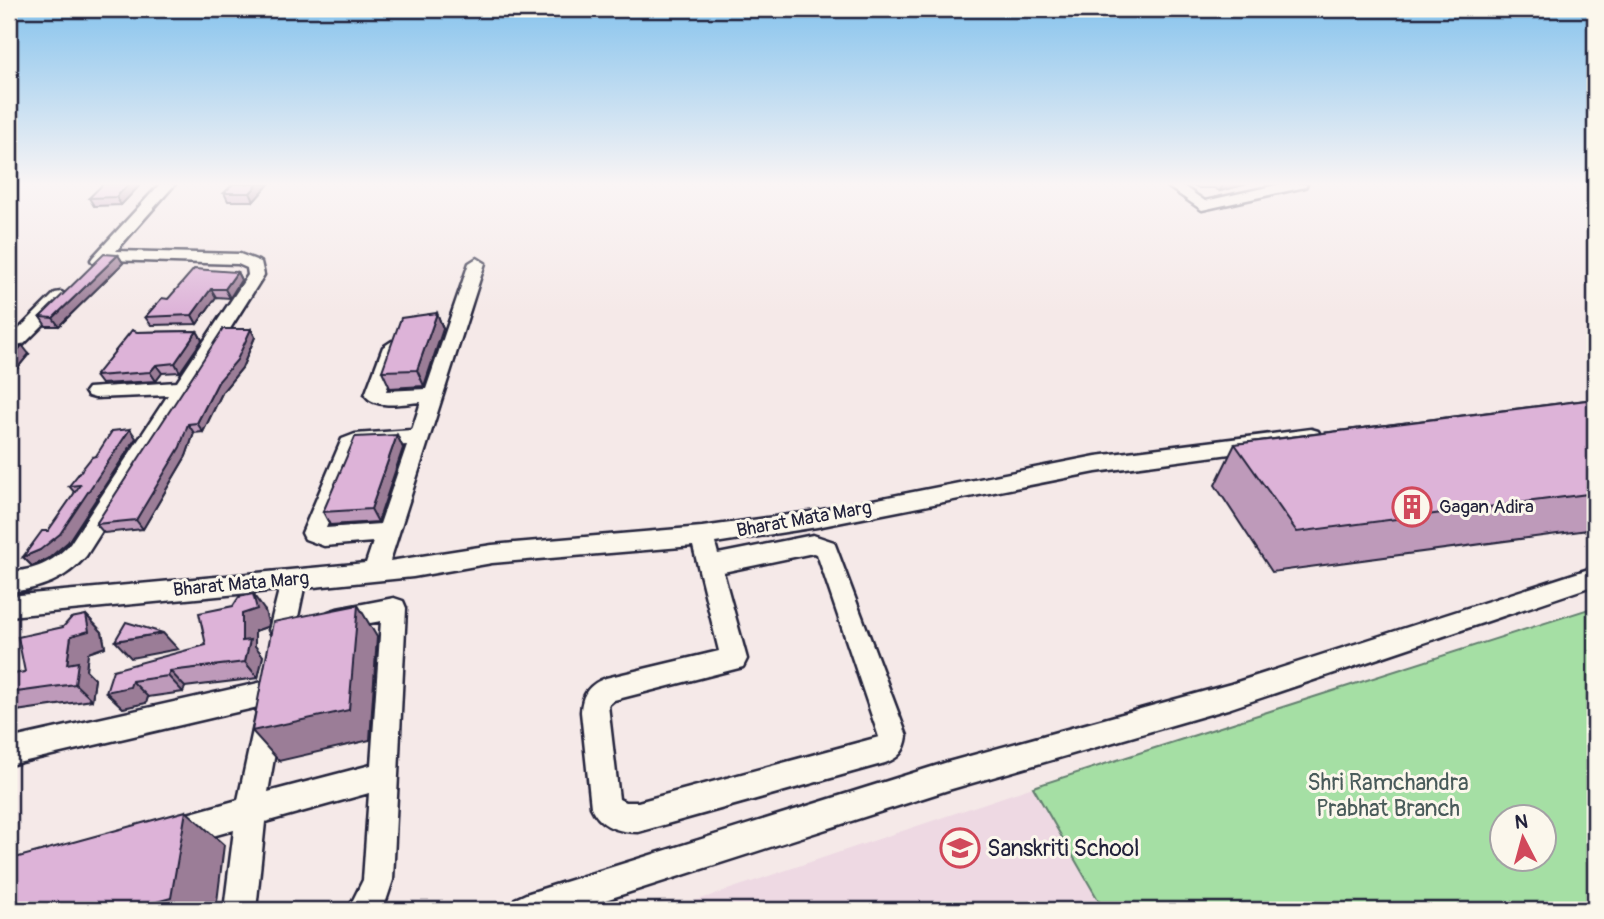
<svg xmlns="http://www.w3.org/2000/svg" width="1604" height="919" font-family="Pangolin,sans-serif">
<rect width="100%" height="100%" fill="#f5e9e8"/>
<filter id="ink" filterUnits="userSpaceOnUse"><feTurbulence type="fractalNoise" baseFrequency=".0143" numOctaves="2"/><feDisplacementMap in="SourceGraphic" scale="14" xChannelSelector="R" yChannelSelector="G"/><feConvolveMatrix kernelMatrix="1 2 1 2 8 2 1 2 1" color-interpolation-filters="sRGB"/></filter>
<g filter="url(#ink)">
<path fill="#eed9e3" d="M 1033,787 L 1104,910 L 668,910 Z"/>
<path fill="#a5dfa4" stroke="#648070" stroke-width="2" fill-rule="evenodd" d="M 1595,607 L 1595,910 L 1104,910 L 1033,787 ZM 1502,818 L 1544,818 L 1544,860 L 1502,860 Z"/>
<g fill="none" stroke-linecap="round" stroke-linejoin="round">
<g stroke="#22223b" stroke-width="5">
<path id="minor" d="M 160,184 L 175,184 L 116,251 L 240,254 L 261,262 L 264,275 L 86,556 C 65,580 40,589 9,592 L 9,572 C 35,570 51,564 70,544 L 168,395 L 95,398 L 88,396 L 85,392 L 88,388 L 177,382 L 248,275 L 247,268 L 238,264 L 108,260 L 99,265 L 93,263 L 91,260 L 93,257 Z
M 1164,184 L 1180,184 L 1205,201 L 1281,184 L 1307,184 L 1305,187 L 1202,210 Z
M 477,258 L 485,263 L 390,561 L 492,545 L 702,527 L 817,511 L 1096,456 L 1311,429 L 1318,431 L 1321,436 L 1318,441 L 1311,443 L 1096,472 L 817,527 L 715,543 L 718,554 L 813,535 L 834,542 L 907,736 C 905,751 899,758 885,763 L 638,832 C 618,832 600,827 591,807 L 581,712 C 582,694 589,684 606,678 L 719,651 L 693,546 L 492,563 L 413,577 L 304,588 L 298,617 L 307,620 L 310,627 L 307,634 L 282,641 L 273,637 L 269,630 L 279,590 L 9,616 L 9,596 L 366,563 L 373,542 L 324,546 L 305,539 L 302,533 L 342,439 L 355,434 L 412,430 L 421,402 C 405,403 376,410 365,395 L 383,347 L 392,341 L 401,347 L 386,391 L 426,389 L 469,263 ZM 407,445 L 380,524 L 326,528 L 358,448 ZM 813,553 L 817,554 L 879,737 L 638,802 L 625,802 L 619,799 L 608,705 L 614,700 L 743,667 L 747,659 L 723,572 Z
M 61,292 L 70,297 L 67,301 L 15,353 L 9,355 L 9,339 L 55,293 Z
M 1595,567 L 1595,585 L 1231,708 L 948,790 L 574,910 L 510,910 L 515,899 L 526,894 L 948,762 L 1231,684 Z
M 394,598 L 403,601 L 406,608 L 393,880 L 383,910 L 348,910 L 363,880 L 369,793 L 265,822 L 256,910 L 224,910 L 234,830 L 173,847 L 162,843 L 158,832 L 162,821 L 238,800 L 258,707 L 9,765 L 9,739 L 272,680 L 281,684 L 285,692 L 281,700 L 273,704 L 278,705 L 282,714 L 268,792 L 371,765 L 381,621 L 337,629 L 328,626 L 325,619 L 328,612 L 337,609 Z"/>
</g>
<use href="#minor" fill="#fbf7ec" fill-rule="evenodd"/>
</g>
<path fill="#be9aba" stroke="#22223b" stroke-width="2" d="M 141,184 L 121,205 L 94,206 L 89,198 Z
M 269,184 L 254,201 L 228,201 L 224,193 Z
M 1189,184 L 1247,184 L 1220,191 L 1214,188 L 1197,188 Z
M 118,255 L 123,263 L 59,326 L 46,326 L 40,317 Z
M 237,272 L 241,280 L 230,298 L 216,297 L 197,324 L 151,325 L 145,317 L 168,299 Z
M 437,313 L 443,329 L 424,386 L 390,388 L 382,371 Z
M 251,329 L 255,337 L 242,368 L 223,391 L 203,432 L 194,433 L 186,456 L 143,529 L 104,533 L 96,524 Z
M 197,331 L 202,340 L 180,372 L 162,373 L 156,381 L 101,384 L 95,376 L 137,332 Z
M 9,347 L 29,354 L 15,371 L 9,371 Z
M 1595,399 L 1595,529 L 1272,572 L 1215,485 L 1235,444 Z
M 397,435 L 403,448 L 378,522 L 330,525 L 323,512 Z
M 136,438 L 68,542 L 48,559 L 32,566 L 23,557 L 48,531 L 75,493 L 69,486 Z
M 265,611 L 269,626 L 255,631 L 255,646 L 263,656 L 258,678 L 185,687 L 183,692 L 148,697 L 146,703 L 123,708 L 106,692 L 206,645 Z
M 86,615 L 102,632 L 105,647 L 88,653 L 86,670 L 95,679 L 92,700 L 9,712 L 9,675 L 25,672 L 63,627 Z"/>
<path fill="#9b7d97" stroke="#22223b" stroke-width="2" d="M 129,184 L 141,184 L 121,205 L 116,197 Z
M 258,184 L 269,184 L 254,201 L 250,193 Z
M 1223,184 L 1247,184 L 1220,191 Z
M 118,255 L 123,263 L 59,326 L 53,318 Z
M 237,272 L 241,280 L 230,298 L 225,289 Z
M 211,289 L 216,297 L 197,324 L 192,315 Z
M 437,313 L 443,329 L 424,386 L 417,370 Z
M 251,329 L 255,337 L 242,368 L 223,391 L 203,432 L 197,423 L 218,382 Z
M 197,331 L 202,340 L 180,372 L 175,363 Z
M 22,345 L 29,354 L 15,371 L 9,364 L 9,361 Z
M 156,365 L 162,373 L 156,381 L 150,372 Z
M 188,424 L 194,433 L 186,456 L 143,529 L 136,520 Z
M 130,429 L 136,438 L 68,542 L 48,559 L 32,566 L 23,557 L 40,550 Z
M 397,435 L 403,448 L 378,522 L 371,509 Z
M 253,594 L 265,611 L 269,626 L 255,631 L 255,646 L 263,656 L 258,678 L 245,662 L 242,641 L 242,614 Z
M 358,605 L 377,637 L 370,740 L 279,761 L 252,731 Z
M 86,615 L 102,632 L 105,647 L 88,653 L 86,670 L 95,679 L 92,700 L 75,684 L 67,664 L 71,636 Z
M 163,633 L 178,649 L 131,658 L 115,641 Z
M 170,671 L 185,687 L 183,692 L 168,676 Z
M 132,681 L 148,697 L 146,703 L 123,708 L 106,692 Z
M 186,811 L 224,845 L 216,910 L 127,910 Z"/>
<path fill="#ddb3d8" stroke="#22223b" stroke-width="2" d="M 103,184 L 129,184 L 116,197 L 89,198 Z
M 233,184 L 258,184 L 250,193 L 224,193 Z
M 104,254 L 118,255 L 53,318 L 40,317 Z
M 194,269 L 237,272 L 225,289 L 211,289 L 192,315 L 145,317 L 162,298 L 168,299 Z
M 437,313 L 417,370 L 382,371 L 401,318 Z
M 223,329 L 251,329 L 237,360 L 218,382 L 197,423 L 188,424 L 180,447 L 136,520 L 96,524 Z
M 132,330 L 137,332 L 197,331 L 175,363 L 156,365 L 150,372 L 95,376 Z
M 22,345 L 9,361 L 9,347 Z
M 1595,399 L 1595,493 L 1297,532 L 1235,444 Z
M 130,429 L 60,534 L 40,550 L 23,557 L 42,531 L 48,531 L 80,485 L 69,486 L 92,457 L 96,456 L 112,431 Z
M 397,435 L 371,509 L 323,512 L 355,437 Z
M 253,594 L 257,609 L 242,614 L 242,641 L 250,640 L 245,662 L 170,671 L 168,676 L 132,681 L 130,687 L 106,692 L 113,670 L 206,645 L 199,613 L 233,606 L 239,597 Z
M 358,605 L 349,710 L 252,731 L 273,622 Z
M 86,615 L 89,631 L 71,636 L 67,664 L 78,662 L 75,684 L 9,693 L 9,675 L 25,672 L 18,637 L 63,627 L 71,618 Z
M 126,622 L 163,633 L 115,641 Z
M 186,811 L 171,898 L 127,910 L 9,910 L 9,880 L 15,858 Z"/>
</g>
<linearGradient id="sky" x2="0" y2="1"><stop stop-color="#86c3ed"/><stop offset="0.59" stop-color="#faf5f5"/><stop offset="1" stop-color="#faf5f5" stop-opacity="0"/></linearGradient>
<rect width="1604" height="312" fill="url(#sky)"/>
<defs>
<g id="building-ring" transform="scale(2.0125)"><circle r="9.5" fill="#fbf7ec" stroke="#d1495b" stroke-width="1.5"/><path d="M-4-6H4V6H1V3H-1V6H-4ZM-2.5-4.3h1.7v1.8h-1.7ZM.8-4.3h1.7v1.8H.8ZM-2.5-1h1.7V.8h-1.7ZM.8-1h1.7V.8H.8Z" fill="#d1495b"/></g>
<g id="school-ring" transform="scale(2.0125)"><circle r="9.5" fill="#fbf7ec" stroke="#d1495b" stroke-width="1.5"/><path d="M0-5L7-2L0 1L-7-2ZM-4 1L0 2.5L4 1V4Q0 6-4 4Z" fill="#d1495b"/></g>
</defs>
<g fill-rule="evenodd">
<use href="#building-ring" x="1412" y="507"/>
<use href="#school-ring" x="960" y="848"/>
</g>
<g text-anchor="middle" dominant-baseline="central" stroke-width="6" stroke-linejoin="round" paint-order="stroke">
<g font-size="19" fill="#22223b" stroke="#fbf7ec" text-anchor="start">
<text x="1439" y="507">Gagan Adira</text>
</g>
<g font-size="19" fill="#22223b" stroke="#fbf7ec">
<text transform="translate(804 519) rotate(-10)">Bharat Mata Marg</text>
<text transform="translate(241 584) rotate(-5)">Bharat Mata Marg</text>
</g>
<g font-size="23" fill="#495b5a" stroke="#fbf7ec">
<text x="1388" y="782">Shri Ramchandra<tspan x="1388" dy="26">Prabhat Branch</tspan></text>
</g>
<g font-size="23" fill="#22223b" stroke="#fbf7ec" text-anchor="start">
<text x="987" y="848">Sanskriti School</text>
</g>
</g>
<rect width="1604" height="919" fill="none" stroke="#fbf7ec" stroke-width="35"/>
<rect x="18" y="18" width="1569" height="884" fill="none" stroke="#22223b" stroke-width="2.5" filter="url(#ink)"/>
<g transform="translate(1523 838) rotate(354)"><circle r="33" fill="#fbf7ec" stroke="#a4a2a5" stroke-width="2"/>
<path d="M0-5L12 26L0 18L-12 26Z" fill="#d1495b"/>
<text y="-10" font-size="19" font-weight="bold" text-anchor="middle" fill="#22223b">N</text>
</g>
</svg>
